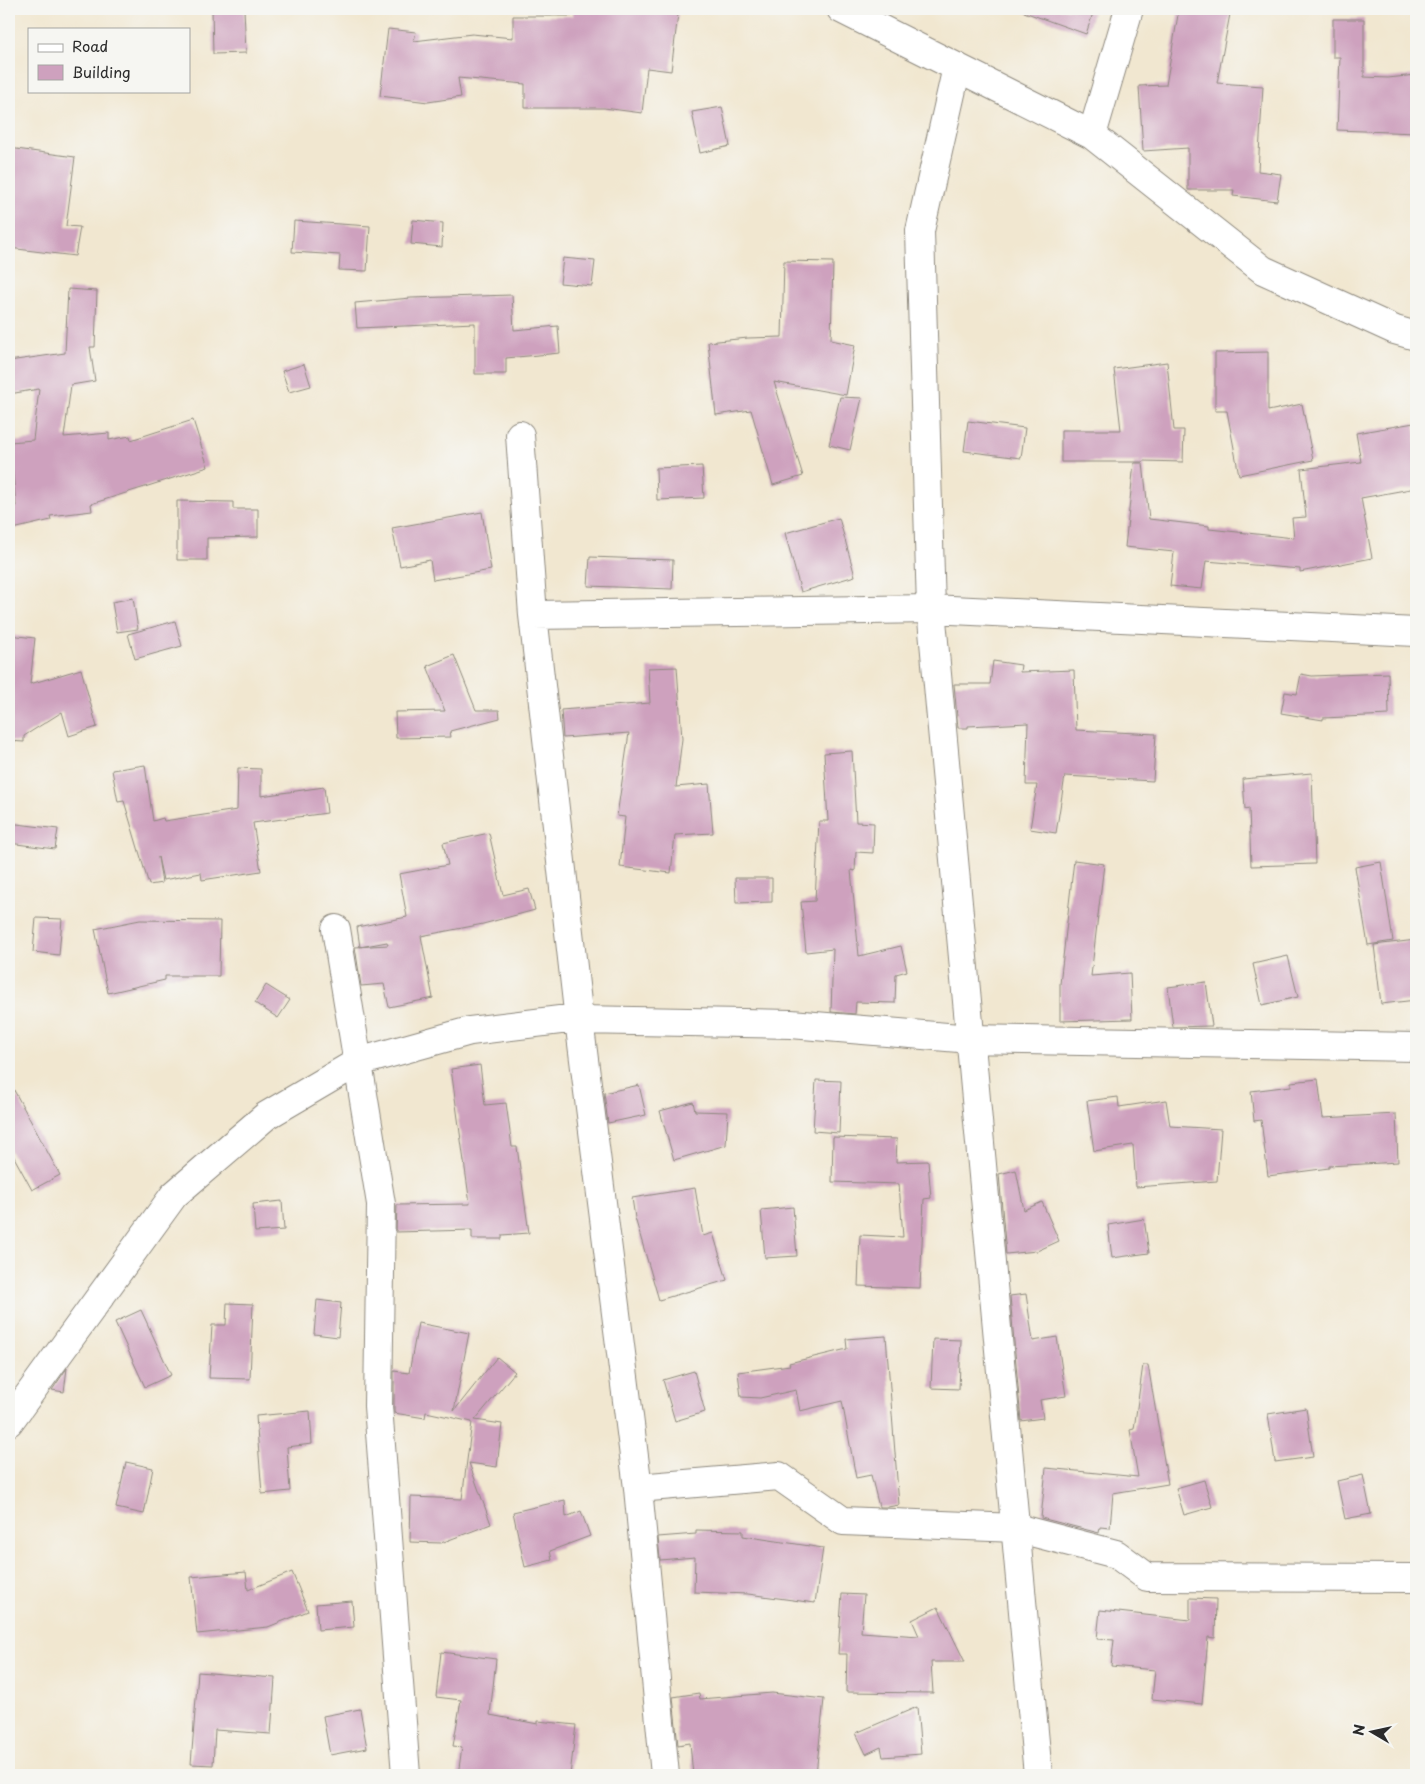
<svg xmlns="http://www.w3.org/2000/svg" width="1425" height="1784" font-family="'Playpen Sans',sans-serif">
<rect width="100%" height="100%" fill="#f6f6f2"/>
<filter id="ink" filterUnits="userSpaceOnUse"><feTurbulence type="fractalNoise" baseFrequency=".02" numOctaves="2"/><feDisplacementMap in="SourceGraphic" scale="10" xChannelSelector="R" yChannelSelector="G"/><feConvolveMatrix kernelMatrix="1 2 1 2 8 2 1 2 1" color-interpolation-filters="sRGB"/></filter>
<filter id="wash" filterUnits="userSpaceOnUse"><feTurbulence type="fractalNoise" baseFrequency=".0096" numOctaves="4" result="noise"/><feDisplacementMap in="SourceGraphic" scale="20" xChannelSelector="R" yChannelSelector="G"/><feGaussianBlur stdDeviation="1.12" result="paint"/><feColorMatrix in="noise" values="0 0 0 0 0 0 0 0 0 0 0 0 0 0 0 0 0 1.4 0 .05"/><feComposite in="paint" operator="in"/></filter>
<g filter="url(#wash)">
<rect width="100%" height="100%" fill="#f1e7d0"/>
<g id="blocks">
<path fill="#cea1be" d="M 212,9 L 244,9 L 246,53 L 213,54 Z
M 573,9 L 635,9 L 678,14 L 671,71 L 647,68 L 642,113 L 604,108 L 525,108 L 525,84 L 458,78 L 461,97 L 428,102 L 380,96 L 388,29 L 416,32 L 414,41 L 472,34 L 513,38 L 513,16 L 572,16 Z
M 1025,9 L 1079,9 L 1093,13 L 1086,34 L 1024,12 Z
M 1179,9 L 1204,9 L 1230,14 L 1217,83 L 1263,86 L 1258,171 L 1281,174 L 1277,201 L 1233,196 L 1234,190 L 1188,190 L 1188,148 L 1143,151 L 1139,86 L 1166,85 Z
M 1333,19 L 1364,19 L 1364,77 L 1388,78 L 1416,75 L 1416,133 L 1337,130 L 1340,57 L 1333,57 Z
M 722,107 L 730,146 L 700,153 L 692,112 Z
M 9,148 L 75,157 L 66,226 L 80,227 L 75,256 L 9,248 Z
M 413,220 L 443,223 L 442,247 L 411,244 Z
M 294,221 L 370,226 L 367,271 L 339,270 L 340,255 L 292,252 Z
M 563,258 L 595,261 L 592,286 L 560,283 Z
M 784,261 L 833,262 L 831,340 L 855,345 L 846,395 L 774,382 L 803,476 L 773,485 L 751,410 L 716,415 L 708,342 L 748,338 L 782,337 Z
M 68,289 L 97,291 L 95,347 L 90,347 L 95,381 L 71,385 L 64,437 L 109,433 L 109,440 L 130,436 L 131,440 L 193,420 L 208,467 L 91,504 L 92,511 L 50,516 L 51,520 L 13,529 L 9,509 L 9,508 L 16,506 L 10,442 L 33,440 L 39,389 L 9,394 L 9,361 L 65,353 Z
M 512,295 L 514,330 L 558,326 L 560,353 L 506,358 L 506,374 L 475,374 L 475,323 L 357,328 L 355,303 L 411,298 Z
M 1268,352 L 1268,411 L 1302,404 L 1313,460 L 1239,475 L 1227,411 L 1215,411 L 1215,353 Z
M 1167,362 L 1174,430 L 1184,430 L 1183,462 L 1143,461 L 1143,462 L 1061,462 L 1061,430 L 1121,430 L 1114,369 Z
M 304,364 L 311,386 L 289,392 L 282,371 Z
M 840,397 L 862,398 L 850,450 L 829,445 Z
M 968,421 L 1025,428 L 1021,458 L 964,451 Z
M 1414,423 L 1416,435 L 1416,488 L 1361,498 L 1372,558 L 1300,572 L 1300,569 L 1206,561 L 1202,589 L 1170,586 L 1174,552 L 1125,547 L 1134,463 L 1143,463 L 1149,519 L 1209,526 L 1209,529 L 1294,538 L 1292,518 L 1306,517 L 1301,469 L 1361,462 L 1356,433 Z
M 702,466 L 704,498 L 657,500 L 656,468 Z
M 177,501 L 233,502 L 233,509 L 258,509 L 258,537 L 207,538 L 207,560 L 177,560 Z
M 482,512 L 491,570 L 433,580 L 430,560 L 400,566 L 392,528 Z
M 839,518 L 855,576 L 801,592 L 785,533 Z
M 590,557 L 673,560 L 672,589 L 588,586 Z
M 133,598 L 138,629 L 117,632 L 112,602 Z
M 175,621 L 182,646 L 135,659 L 128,634 Z
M 9,635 L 35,638 L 30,684 L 81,669 L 97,727 L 69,736 L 62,712 L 24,736 L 24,742 L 9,741 Z
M 454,655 L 476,710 L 499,710 L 500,718 L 450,731 L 451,737 L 396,738 L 395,712 L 445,711 L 427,666 Z
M 993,661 L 1021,665 L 1020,672 L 1074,670 L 1076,730 L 1156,734 L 1153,781 L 1065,776 L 1056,833 L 1030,829 L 1037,785 L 1026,785 L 1028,723 L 968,726 L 968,728 L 958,728 L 954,684 L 990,684 Z
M 677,667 L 682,739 L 676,787 L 709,784 L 713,833 L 675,835 L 671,873 L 620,867 L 625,817 L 617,816 L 629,733 L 563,738 L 561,710 L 650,703 L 648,668 Z
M 1388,673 L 1389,715 L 1323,718 L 1323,720 L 1281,713 L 1285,692 L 1297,694 L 1301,674 L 1312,676 Z
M 852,751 L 856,822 L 874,823 L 873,853 L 856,852 L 855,871 L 851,870 L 859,956 L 901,946 L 907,971 L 896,974 L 895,1003 L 856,1002 L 855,1014 L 831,1012 L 833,949 L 806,952 L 801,902 L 815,901 L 819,821 L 828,821 L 824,753 Z
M 145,765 L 153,821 L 163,818 L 164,821 L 237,810 L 238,768 L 261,769 L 261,796 L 324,787 L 327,813 L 253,823 L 261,871 L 202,880 L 201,873 L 163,880 L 158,857 L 162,883 L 149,885 L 124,801 L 118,802 L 112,770 Z
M 1312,773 L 1315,864 L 1251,866 L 1249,808 L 1245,809 L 1243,779 Z
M 9,823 L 58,829 L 55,849 L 9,843 Z
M 489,833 L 503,895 L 529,889 L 535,910 L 483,924 L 421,936 L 433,998 L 389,1007 L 384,984 L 361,986 L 355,947 L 388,945 L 387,942 L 360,947 L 357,927 L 407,917 L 399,874 L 448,865 L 443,843 Z
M 1074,860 L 1104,864 L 1091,976 L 1130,973 L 1132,1019 L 1060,1021 L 1060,984 Z
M 1381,862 L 1393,941 L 1368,945 L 1355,867 Z
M 735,878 L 772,878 L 772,902 L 736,903 Z
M 36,918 L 62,919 L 59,955 L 33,952 Z
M 140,920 L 220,921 L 219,976 L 165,976 L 165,980 L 108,993 L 95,929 Z
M 1416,940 L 1416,1000 L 1381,1004 L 1374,945 Z
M 1288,956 L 1298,997 L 1262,1005 L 1253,964 Z
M 1206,982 L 1212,1026 L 1173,1027 L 1168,987 Z
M 266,985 L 290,1000 L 278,1018 L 255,1003 Z
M 480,1065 L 485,1105 L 506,1103 L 512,1147 L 517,1147 L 529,1233 L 502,1235 L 502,1239 L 472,1239 L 472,1230 L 396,1232 L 397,1205 L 470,1204 L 451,1069 Z
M 1318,1079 L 1323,1118 L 1396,1114 L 1398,1162 L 1329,1166 L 1329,1168 L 1268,1176 L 1261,1120 L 1254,1121 L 1251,1091 L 1291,1086 L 1291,1082 Z
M 816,1080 L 841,1081 L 839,1133 L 813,1131 Z
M 9,1081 L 60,1175 L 32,1190 L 9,1148 Z
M 639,1085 L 646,1115 L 608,1123 L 604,1093 Z
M 1118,1097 L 1119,1107 L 1166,1100 L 1170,1126 L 1221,1129 L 1217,1181 L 1136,1187 L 1133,1145 L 1094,1151 L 1087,1101 Z
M 693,1102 L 695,1111 L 728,1112 L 726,1145 L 674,1160 L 660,1111 Z
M 833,1137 L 897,1139 L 896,1162 L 928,1161 L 931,1198 L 924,1199 L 920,1288 L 858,1286 L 860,1235 L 903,1237 L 899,1184 L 832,1182 Z
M 1016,1170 L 1024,1210 L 1042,1202 L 1059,1241 L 1037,1251 L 1006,1254 L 999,1174 Z
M 695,1188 L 703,1236 L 713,1233 L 727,1280 L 659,1300 L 635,1218 L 632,1198 Z
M 282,1201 L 284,1230 L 255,1232 L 253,1204 Z
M 793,1207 L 797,1256 L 765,1258 L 761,1210 Z
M 1144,1219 L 1149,1253 L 1112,1258 L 1108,1225 Z
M 1026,1294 L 1033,1341 L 1057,1337 L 1066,1396 L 1040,1400 L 1043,1418 L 1021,1421 L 1010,1296 Z
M 317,1300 L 341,1303 L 338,1337 L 314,1334 Z
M 227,1303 L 253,1304 L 250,1379 L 209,1378 L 212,1325 L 226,1325 Z
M 141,1310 L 171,1375 L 145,1387 L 115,1322 Z
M 418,1323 L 469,1333 L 454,1411 L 497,1357 L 515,1372 L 475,1420 L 502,1424 L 497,1467 L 469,1463 L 491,1524 L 441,1543 L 410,1542 L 411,1497 L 462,1499 L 472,1422 L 426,1412 L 425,1418 L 394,1413 L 394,1371 L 409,1373 Z
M 886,1336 L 899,1505 L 888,1507 L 879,1507 L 871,1475 L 856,1478 L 842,1401 L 800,1411 L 796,1390 L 760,1398 L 741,1397 L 738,1372 L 790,1365 L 789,1363 L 847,1349 L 846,1339 Z
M 933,1339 L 961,1340 L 959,1389 L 931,1388 Z
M 1143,1365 L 1148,1365 L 1168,1484 L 1113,1493 L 1110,1528 L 1100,1527 L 1099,1533 L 1041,1518 L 1046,1468 L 1138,1477 L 1130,1430 L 1134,1429 Z
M 67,1368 L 64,1392 L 52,1390 Z
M 694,1371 L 705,1412 L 675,1421 L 663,1380 Z
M 1306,1408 L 1313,1457 L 1275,1462 L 1268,1414 Z
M 310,1411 L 312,1444 L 287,1447 L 290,1491 L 262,1494 L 256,1416 Z
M 126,1462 L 153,1468 L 144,1514 L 116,1508 Z
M 1363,1475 L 1371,1514 L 1345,1519 L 1337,1481 Z
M 1204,1480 L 1212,1507 L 1184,1515 L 1176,1488 Z
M 565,1500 L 566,1517 L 581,1511 L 590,1536 L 550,1551 L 552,1560 L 525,1567 L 513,1512 Z
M 696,1530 L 743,1531 L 743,1536 L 823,1548 L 815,1603 L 748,1594 L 694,1592 L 695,1557 L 660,1560 L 658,1537 L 696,1534 Z
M 246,1572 L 248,1590 L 292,1572 L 308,1611 L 268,1627 L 197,1634 L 191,1577 Z
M 842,1594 L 864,1595 L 861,1632 L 919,1636 L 912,1620 L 938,1607 L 965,1662 L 931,1662 L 933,1693 L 846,1692 L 847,1654 L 838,1654 Z
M 1190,1598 L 1216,1599 L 1215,1638 L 1208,1637 L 1202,1704 L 1152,1699 L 1155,1670 L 1111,1666 L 1114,1640 L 1097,1639 L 1100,1610 L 1190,1620 Z
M 352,1601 L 354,1627 L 318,1630 L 316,1604 Z
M 441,1652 L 496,1659 L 490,1715 L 538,1724 L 538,1721 L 576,1725 L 570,1775 L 458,1775 L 462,1747 L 453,1746 L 461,1700 L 436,1697 Z
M 198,1672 L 275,1678 L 271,1734 L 215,1730 L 213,1765 L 191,1764 Z
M 699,1693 L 700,1699 L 772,1693 L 824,1699 L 816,1774 L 785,1772 L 785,1775 L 693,1775 L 690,1743 L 678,1745 L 673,1697 Z
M 917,1707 L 921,1754 L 883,1757 L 881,1747 L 866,1754 L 856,1733 Z
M 360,1709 L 367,1748 L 330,1755 L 323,1716 Z"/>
</g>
</g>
<g filter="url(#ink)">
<use href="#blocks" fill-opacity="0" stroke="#8e897e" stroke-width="1"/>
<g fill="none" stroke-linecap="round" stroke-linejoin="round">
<g stroke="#8e897e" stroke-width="30">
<path id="street" d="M 841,9 L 1092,135 L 1263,270 L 1395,330 L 1416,336
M 957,67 L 920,231 L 931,609 L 1038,1775
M 1092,135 L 1129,9
M 520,435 L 533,615 L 579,1020 L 638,1488 L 665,1775
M 533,615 L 931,609 L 1416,632
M 336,929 L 381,1204 L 378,1406 L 406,1775
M 9,1422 L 174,1195 L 266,1116 L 358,1062 L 470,1031 L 560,1020 L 579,1020 L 791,1024 L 971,1039 L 1416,1047
M 638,1488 L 779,1476 L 843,1521 L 1016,1528 L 1116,1554 L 1147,1577 L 1416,1578"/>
</g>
<use href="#street" stroke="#fff" stroke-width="28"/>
</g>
</g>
<rect width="1425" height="1784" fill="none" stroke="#f6f6f2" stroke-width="30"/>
<rect x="28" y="28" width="162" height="65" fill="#f6f6f2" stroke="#a5a5a2"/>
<rect x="38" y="44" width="25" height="8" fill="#ffffff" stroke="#a5a5a2"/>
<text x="72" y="52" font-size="15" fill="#2b2b2b">Road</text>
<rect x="38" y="65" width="25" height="15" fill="#cea1be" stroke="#a5a5a2"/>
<text x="72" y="78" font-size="15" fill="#2b2b2b">Building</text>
<g transform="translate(1372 1732) rotate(279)" stroke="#f6f6f2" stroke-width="4" paint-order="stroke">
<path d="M0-4L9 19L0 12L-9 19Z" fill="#2b2b2b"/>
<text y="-8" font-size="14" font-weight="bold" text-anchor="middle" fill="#2b2b2b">N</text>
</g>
</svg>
